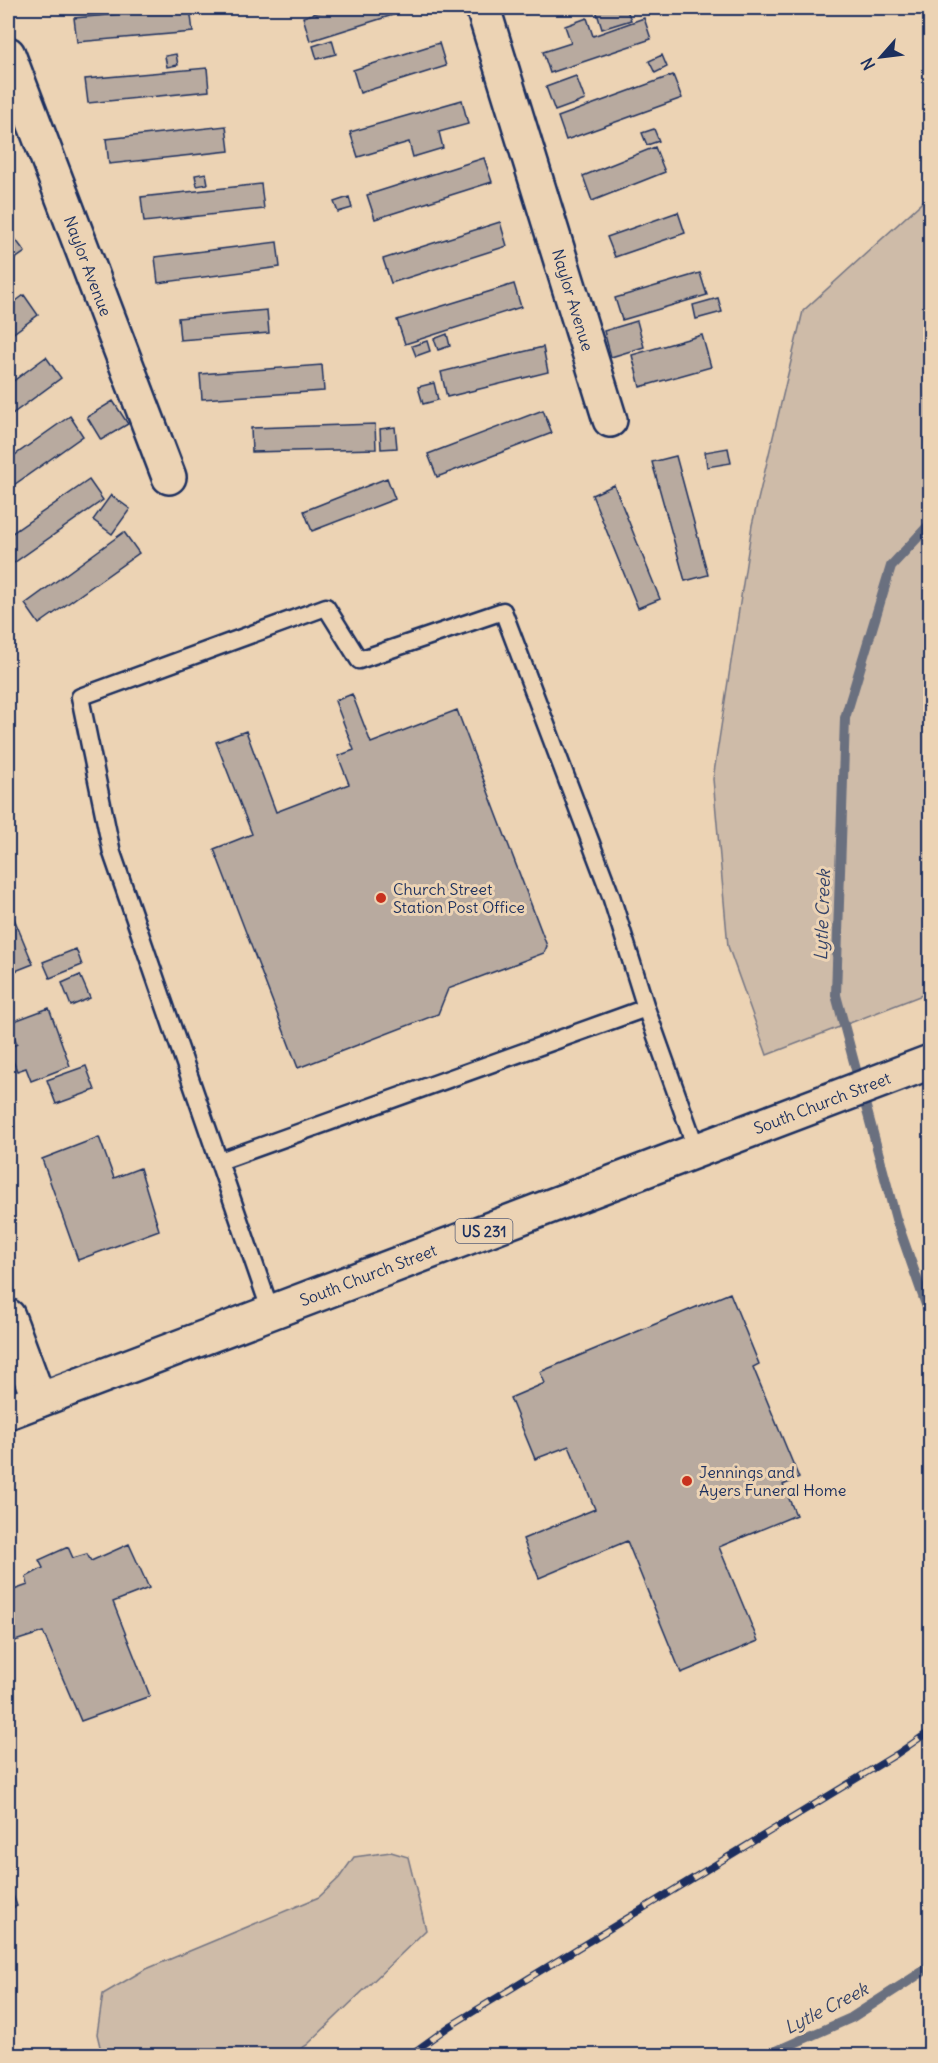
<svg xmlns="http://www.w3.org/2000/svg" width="938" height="2063" font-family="Delius,sans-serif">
<rect width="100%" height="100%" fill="#ecd3b4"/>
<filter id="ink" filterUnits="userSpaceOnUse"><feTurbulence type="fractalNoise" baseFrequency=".0167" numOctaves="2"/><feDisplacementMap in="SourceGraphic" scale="12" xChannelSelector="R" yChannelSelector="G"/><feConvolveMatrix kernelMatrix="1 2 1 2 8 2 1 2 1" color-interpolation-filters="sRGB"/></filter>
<g filter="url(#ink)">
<path fill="#cebba8" stroke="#747583" stroke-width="1.5" d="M 930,195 L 930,992 L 767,1055 L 728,946 L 713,779 L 752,525 L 803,311 Z
M 391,1852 L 408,1857 L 426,1930 L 307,2045 L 291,2055 L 102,2055 L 97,2034 L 103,1994 L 144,1970 L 319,1897 L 339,1878 L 354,1857 Z"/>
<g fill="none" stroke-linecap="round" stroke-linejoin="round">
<path stroke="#6b6f7f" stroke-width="10" d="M 930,524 L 891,566 L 845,718 L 836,995 L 896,1219 L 930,1316
M 765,2056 L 851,2018 L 930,1967"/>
</g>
<path fill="#b8aa9f" stroke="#1b2f5e" stroke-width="1.5" d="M 190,8 L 193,32 L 77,42 L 74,18 Z
M 332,8 L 415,8 L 310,41 L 303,17 Z
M 520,8 L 545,8 L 523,15 Z
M 603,8 L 626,8 L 631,20 L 602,29 L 596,10 Z
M 587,18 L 593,36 L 644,18 L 651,39 L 550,73 L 543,52 L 571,43 L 565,26 Z
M 332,40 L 336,54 L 317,59 L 313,46 Z
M 439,43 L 446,66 L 360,93 L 353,70 Z
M 176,54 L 178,65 L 167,67 L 165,56 Z
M 662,55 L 667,67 L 655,73 L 649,61 Z
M 207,68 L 209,91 L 88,103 L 85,79 Z
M 673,75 L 682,98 L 566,140 L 558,117 Z
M 576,76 L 585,100 L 555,111 L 546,87 Z
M 462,100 L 468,124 L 439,132 L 443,148 L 413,157 L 409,142 L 358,157 L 350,132 Z
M 226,126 L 229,151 L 109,164 L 106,139 Z
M 654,129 L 659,141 L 647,145 L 642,133 Z
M 655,147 L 665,172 L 592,201 L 583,176 Z
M 484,158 L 492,182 L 375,219 L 367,195 Z
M 206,173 L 208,184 L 197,186 L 195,175 Z
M 261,184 L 264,209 L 144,222 L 141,197 Z
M 349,197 L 352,208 L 338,212 L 334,202 Z
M 678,212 L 685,233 L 615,257 L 607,237 Z
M 500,222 L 507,246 L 391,283 L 383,259 Z
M 10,232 L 25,252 L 8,264 L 8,234 Z
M 277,242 L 280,267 L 158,283 L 155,257 Z
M 700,273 L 707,295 L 622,320 L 615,298 Z
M 514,284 L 521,307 L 405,344 L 397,320 Z
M 24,295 L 38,315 L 8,337 L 8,307 Z
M 718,298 L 722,312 L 696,319 L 693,305 Z
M 267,310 L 269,333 L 180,340 L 178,318 Z
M 637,321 L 644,347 L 611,357 L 604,331 Z
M 447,334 L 450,346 L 438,350 L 434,339 Z
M 702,335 L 711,367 L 640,387 L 632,355 Z
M 427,341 L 430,351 L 416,356 L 412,346 Z
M 543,347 L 548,372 L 447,397 L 441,372 Z
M 46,357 L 61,378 L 8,417 L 8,385 Z
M 322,365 L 324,391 L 202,399 L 200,374 Z
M 434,383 L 438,400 L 423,404 L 418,387 Z
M 113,401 L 128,424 L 101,440 L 87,417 Z
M 543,410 L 552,433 L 437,477 L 428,454 Z
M 70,416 L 83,436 L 8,489 L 8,460 Z
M 375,424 L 376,449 L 252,452 L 251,428 Z
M 395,427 L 397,448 L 381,449 L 380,429 Z
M 728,448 L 731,463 L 707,467 L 705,452 Z
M 676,456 L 708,575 L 685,581 L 652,462 Z
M 387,478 L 395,499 L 312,531 L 304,511 Z
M 89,480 L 103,500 L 8,567 L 8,536 Z
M 614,485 L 660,599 L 638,608 L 592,495 Z
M 111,495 L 130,509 L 112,534 L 93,520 Z
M 124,532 L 139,553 L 39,624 L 25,604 Z
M 352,694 L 371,743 L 457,710 L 547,946 L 544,953 L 448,989 L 438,1014 L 298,1068 L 214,849 L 252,834 L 216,742 L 246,731 L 276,812 L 349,784 L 338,756 L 354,750 L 335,701 Z
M 8,904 L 33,964 L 8,974 Z
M 76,949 L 82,965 L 50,978 L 43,962 Z
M 80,975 L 90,998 L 71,1006 L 62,983 Z
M 49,1008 L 70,1066 L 31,1081 L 26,1068 L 17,1071 L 8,1048 L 17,1044 L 9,1023 Z
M 86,1066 L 95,1090 L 56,1104 L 47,1080 Z
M 99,1137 L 114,1178 L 140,1168 L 159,1230 L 78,1260 L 42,1159 Z
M 730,1293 L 759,1364 L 753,1367 L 799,1478 L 783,1485 L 796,1515 L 719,1547 L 758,1641 L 681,1673 L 627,1541 L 539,1578 L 523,1539 L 595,1509 L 569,1446 L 535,1459 L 510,1398 L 545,1383 L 540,1372 Z
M 129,1544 L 149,1588 L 113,1602 L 150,1696 L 81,1721 L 43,1632 L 9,1643 L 8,1592 L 28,1585 L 26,1577 L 43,1568 L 39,1560 L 68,1547 L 73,1558 L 87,1554 L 91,1561 Z
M 8,1881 L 17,1906 L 8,1910 Z"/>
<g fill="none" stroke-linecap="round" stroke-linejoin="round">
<g stroke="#1b2f5e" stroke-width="21">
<path id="lane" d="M 220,1161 L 646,1008
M 271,1312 L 112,853 L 80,697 L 326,607 L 359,660 L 503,611 L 611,896 L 646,1008 L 697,1151"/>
</g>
<g stroke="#1b2f5e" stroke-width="38">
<path id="street" d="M 483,8 L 610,420
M 8,54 L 169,477
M 8,1316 L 39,1400"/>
</g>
<g stroke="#1b2f5e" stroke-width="38">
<path id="primary" d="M 8,1412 L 930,1062"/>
</g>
<use href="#lane" stroke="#ecd3b4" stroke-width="16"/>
<use href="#street" stroke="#ecd3b4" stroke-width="33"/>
<use href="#primary" stroke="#ecd3b4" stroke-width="33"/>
<g stroke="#1b2f5e" stroke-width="7">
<path id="rail" d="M 408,2056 L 450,2026 L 897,1754 L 930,1731"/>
</g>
<use href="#rail" stroke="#ecd3b4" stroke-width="4.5" stroke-dasharray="14" stroke-linecap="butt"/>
</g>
</g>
<g fill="#c8321e" stroke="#ecd3b4" stroke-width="2">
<circle cx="381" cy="898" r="6"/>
<circle cx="687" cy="1481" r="6"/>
</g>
<g text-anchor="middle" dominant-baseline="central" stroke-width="6" stroke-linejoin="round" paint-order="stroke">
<rect fill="#ecd3b4" stroke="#5a6078" stroke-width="1.5" x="455.5" y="1219" width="57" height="24" rx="4.5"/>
<g font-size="15" font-weight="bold" fill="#1b2f5e">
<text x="484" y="1231">US 231</text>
</g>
<g font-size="16" fill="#1b2f5e" stroke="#ecd3b4">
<text transform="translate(88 266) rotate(69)">Naylor Avenue</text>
<text transform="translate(573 300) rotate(73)">Naylor Avenue</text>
<text transform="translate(822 1103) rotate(-21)">South Church Street</text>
<text transform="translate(368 1275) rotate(-21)">South Church Street</text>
</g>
<g font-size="16" fill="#1b2f5e" stroke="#ecd3b4" text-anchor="start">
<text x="393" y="889">Church Street<tspan x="393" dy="18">Station Post Office</tspan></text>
<text x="699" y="1472">Jennings and<tspan x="699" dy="18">Ayers Funeral Home</tspan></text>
</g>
<g font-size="18" font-style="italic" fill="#364469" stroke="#ecd3b4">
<text transform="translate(822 915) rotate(-88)">Lytle Creek</text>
<text transform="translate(826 2008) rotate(-27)">Lytle Creek</text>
</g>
</g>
<rect width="938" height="2063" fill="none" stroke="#ecd3b4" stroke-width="30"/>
<rect x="15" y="15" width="908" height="2033" fill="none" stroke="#1b2f5e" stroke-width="2" filter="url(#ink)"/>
<g transform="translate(881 57) rotate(242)" stroke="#ecd3b4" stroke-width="4.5" paint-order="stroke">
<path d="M0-4.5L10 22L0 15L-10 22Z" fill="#1b2f5e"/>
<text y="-9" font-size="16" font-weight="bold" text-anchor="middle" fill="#1b2f5e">N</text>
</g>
</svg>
